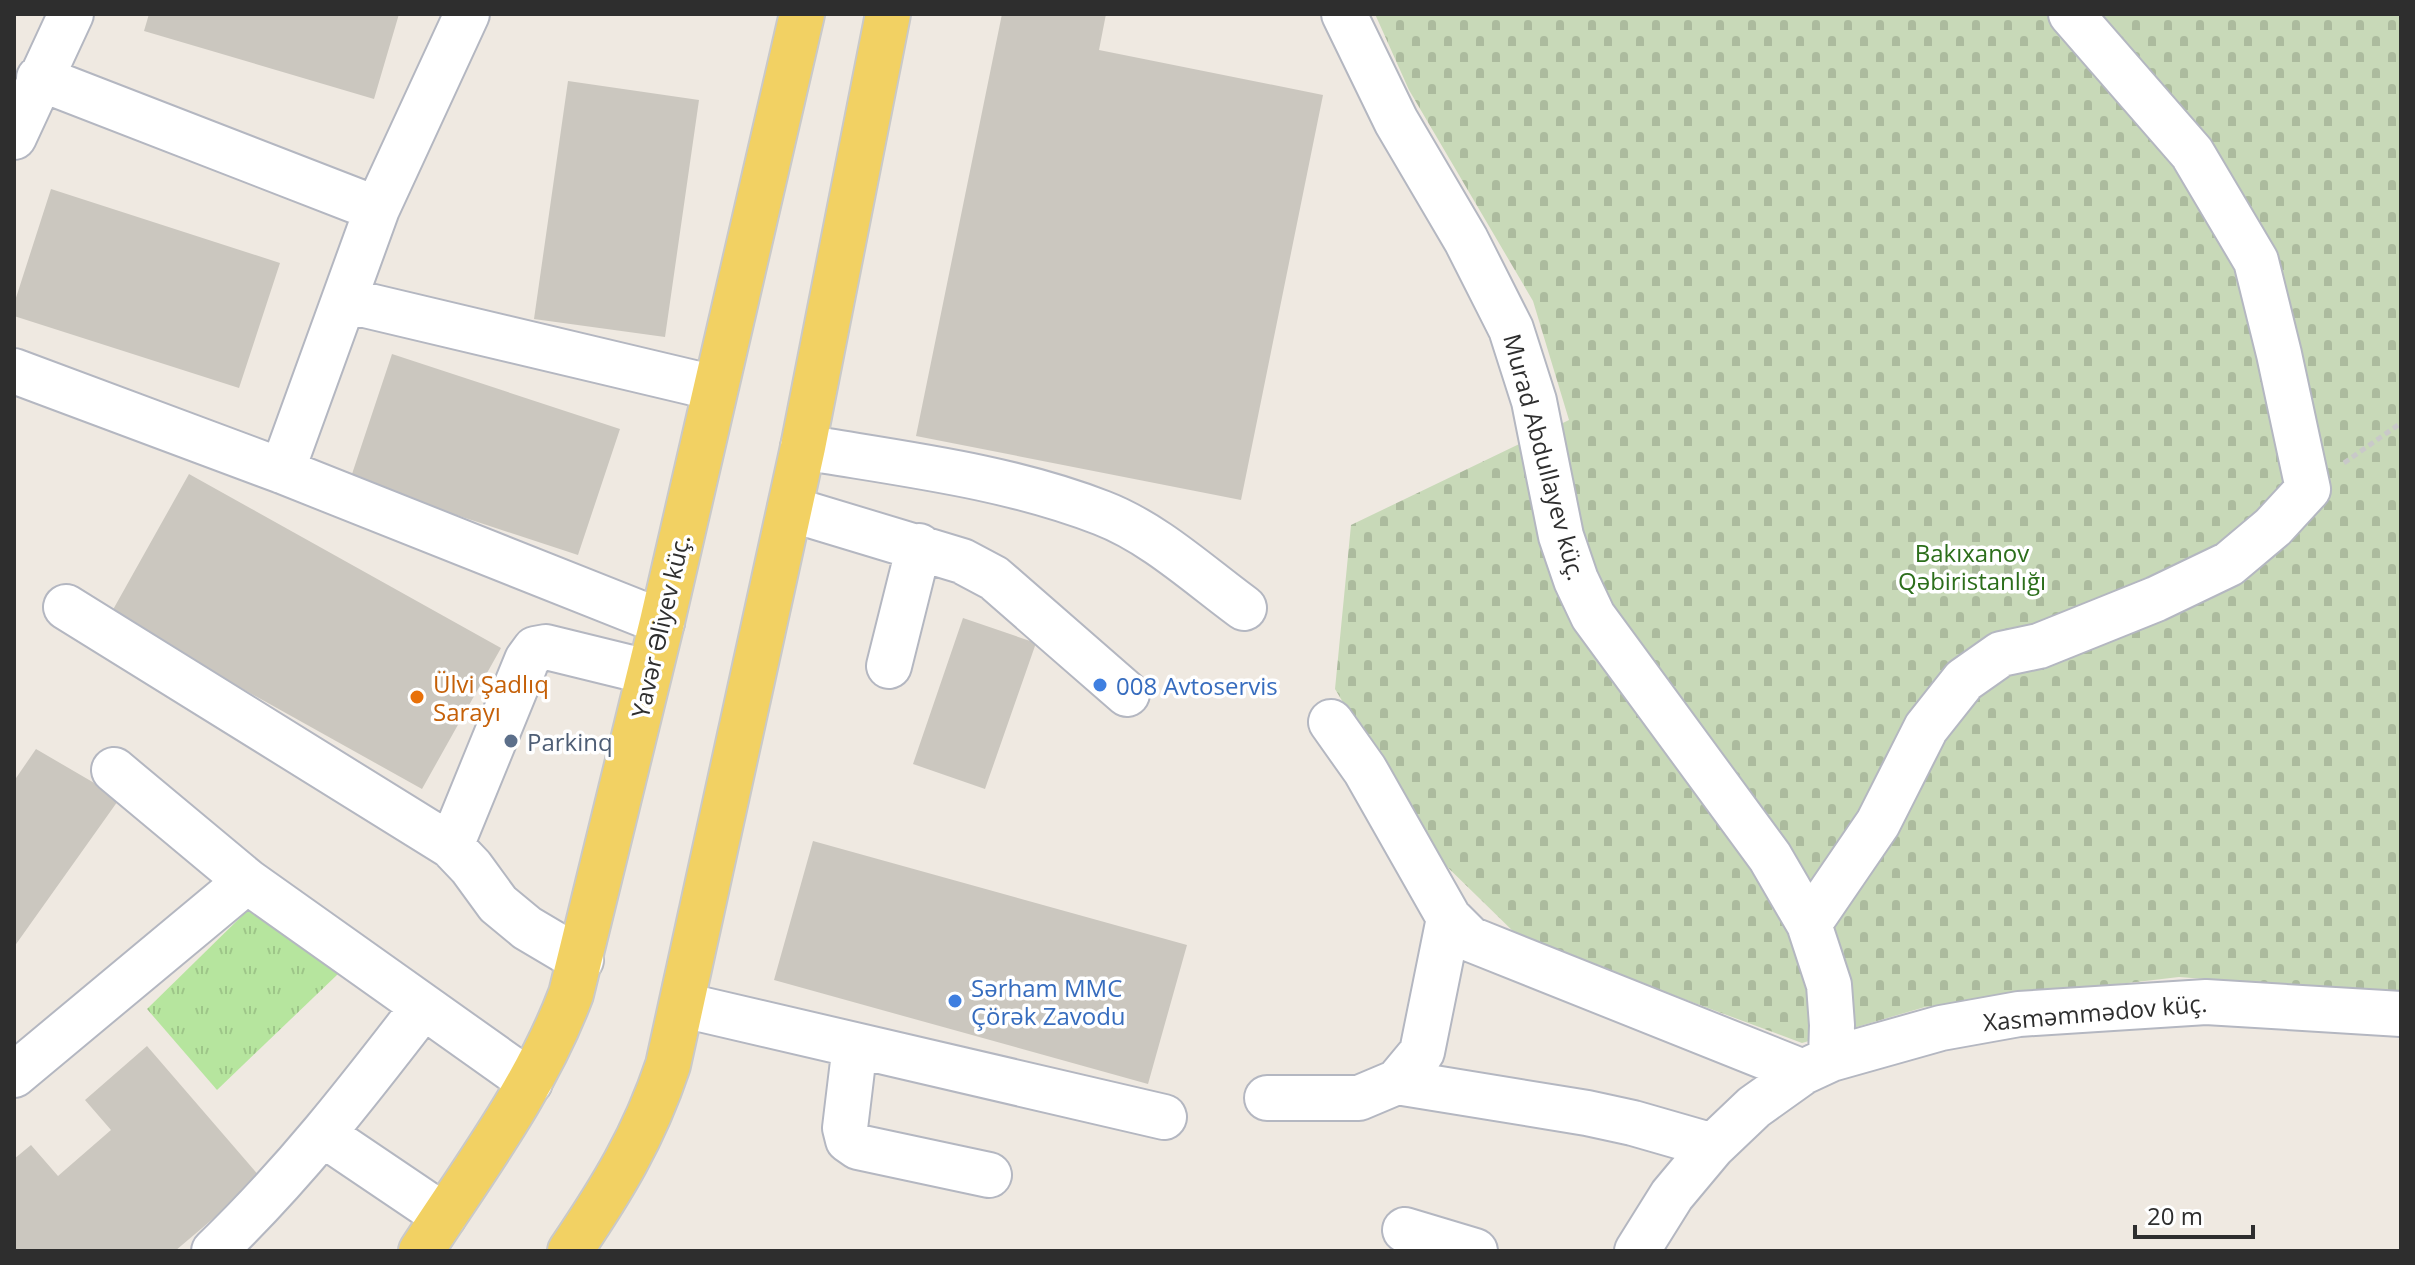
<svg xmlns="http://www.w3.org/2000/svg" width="2415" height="1265" font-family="'Open Sans',sans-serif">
<defs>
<pattern id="grass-tufts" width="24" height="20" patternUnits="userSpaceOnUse" patternTransform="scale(2)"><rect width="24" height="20" fill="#b6e59e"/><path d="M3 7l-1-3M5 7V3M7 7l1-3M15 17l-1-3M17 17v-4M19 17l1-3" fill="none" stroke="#9dc588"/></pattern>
<pattern id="cemetery-stones" width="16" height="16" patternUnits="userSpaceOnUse" patternTransform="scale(2)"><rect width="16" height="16" fill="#c8d9b8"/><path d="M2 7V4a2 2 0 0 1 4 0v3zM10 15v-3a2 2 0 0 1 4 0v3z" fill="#acbb9e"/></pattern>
</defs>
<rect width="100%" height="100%" fill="#efe9e1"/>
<path fill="url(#grass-tufts)" d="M 249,909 L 338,974 L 217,1090 L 147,1009 Z"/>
<path fill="url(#cemetery-stones)" d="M 1375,14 L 2401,14 L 2401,994 L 2179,977 L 1925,1007 L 1802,1043 L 1520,938 L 1434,854 L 1335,689 L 1351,525 L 1569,420 L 1533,301 L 1409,90 Z"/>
<path fill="#cbc7bf" d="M 149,14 L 399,14 L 374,99 L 144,31 Z
M 1002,14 L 1106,14 L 1099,50 L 1323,95 L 1241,500 L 916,436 Z
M 568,81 L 699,100 L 665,337 L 534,319 Z
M 51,189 L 280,263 L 239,388 L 14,316 L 14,304 Z
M 392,354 L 620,429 L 578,555 L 350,480 Z
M 189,474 L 501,648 L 422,789 L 110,615 Z
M 963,618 L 1036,643 L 985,789 L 913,764 Z
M 36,749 L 120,798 L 14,947 L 14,781 Z
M 813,841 L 1187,945 L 1148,1084 L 774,980 Z
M 147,1046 L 261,1178 L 175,1251 L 14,1251 L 14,1159 L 31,1145 L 58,1176 L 111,1130 L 85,1100 Z"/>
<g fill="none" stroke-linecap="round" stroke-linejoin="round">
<g stroke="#b4b7c1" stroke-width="48">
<path id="minor" d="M 1344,14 L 1396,121 L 1466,240 L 1511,329 L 1534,401 L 1561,536 L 1576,580 L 1593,616 L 1770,857 L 1809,924 L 1829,985 L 1832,1025 L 1831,1059
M 39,78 L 377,209
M 14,137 L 71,14
M 344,300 L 715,388
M 14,371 L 282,471 L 662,622
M 803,447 C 903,464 1007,476 1102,513 C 1154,533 1199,575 1244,608
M 282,471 L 377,209 L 467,14
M 790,509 L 962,561 L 994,578 L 1127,694
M 66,607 L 451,846 L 471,867 L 498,904 L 527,928 L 581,960
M 889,666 L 919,546
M 1331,722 L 1365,770 L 1449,918 L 1470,939 L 1803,1072
M 114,770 L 247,881
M 451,846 L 527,660 L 535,649 L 546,647 L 648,672
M 1809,924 L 1878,823 L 1926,728 L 1964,680 L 2001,654 L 2039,646 L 2156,599 L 2229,564 L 2273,527 L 2308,489 L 2279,354 L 2256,261 L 2192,153 L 2071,14
M 683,1005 L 1164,1117
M 855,1045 L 845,1128 L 848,1140 L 858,1147 L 989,1175
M 14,1075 L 247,881 L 530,1082
M 1397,1082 L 1587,1113 L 1633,1123 L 1713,1146
M 1267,1098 L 1359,1098 L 1397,1082 L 1422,1052 L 1449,918
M 324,1135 L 444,1216
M 1405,1230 L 1475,1251
M 214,1251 C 294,1174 356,1094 423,1007
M 1637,1251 L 1672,1195 L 1713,1146 L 1754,1107 L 1803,1072 L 1831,1059 L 1941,1028 L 2019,1014 L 2206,1002 L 2401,1014"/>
</g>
<g stroke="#c9c9c9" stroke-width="48">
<path id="major" d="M 421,1251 C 475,1168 536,1087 571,994 L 662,622 L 802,14
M 570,1251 C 612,1189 644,1137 668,1065 L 803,447 L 888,14"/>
</g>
<path stroke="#c9c9c9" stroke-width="5" stroke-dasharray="6 4" stroke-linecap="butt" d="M 2344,463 L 2401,423"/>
<use href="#minor" stroke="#fff" stroke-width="44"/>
<use href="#major" stroke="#f2d163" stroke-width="44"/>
</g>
<g fill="#3f7fe0" stroke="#fff" stroke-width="3">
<circle cx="1100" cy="685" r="8"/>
<circle cx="955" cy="1001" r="8"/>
</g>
<circle fill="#e8710a" stroke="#fff" stroke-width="3" cx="417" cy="697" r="8"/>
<circle fill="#5c6f8a" stroke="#fff" stroke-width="3" cx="511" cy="741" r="8"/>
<g text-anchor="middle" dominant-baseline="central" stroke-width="7" stroke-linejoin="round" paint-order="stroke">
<g font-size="24" fill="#2e2e2e" stroke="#fff">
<text transform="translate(1545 457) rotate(75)">Murad Abdullayev küç.</text>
<text transform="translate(660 626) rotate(-77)">Yavər Əliyev küç.</text>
<text transform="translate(2095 1012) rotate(-5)">Xasməmmədov küç.</text>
</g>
<g font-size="24" fill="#2c6e1b" stroke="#fff">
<text x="1972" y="552">Bakıxanov<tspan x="1972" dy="28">Qəbiristanlığı</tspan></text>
</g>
<g font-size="24" fill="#c56008" stroke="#fff" text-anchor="start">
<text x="433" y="683">Ülvi Şadlıq<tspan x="433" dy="28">Sarayı</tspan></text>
</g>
<g font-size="24" fill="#366cbe" stroke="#fff" text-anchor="start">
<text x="1116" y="685">008 Avtoservis</text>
<text x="971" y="987">Sərham MMC<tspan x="971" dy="28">Çörək Zavodu</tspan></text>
</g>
<g font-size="24" fill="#4e5e75" stroke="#fff" text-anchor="start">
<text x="527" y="741">Parkinq</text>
</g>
</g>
<rect width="2415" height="1265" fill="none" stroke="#2e2e2e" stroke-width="32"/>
<path d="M2135 1225v12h118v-12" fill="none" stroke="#2e2e2e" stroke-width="4"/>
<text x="2147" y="1225" font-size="24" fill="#2e2e2e" stroke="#ffffff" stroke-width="6" paint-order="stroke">20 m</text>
</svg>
